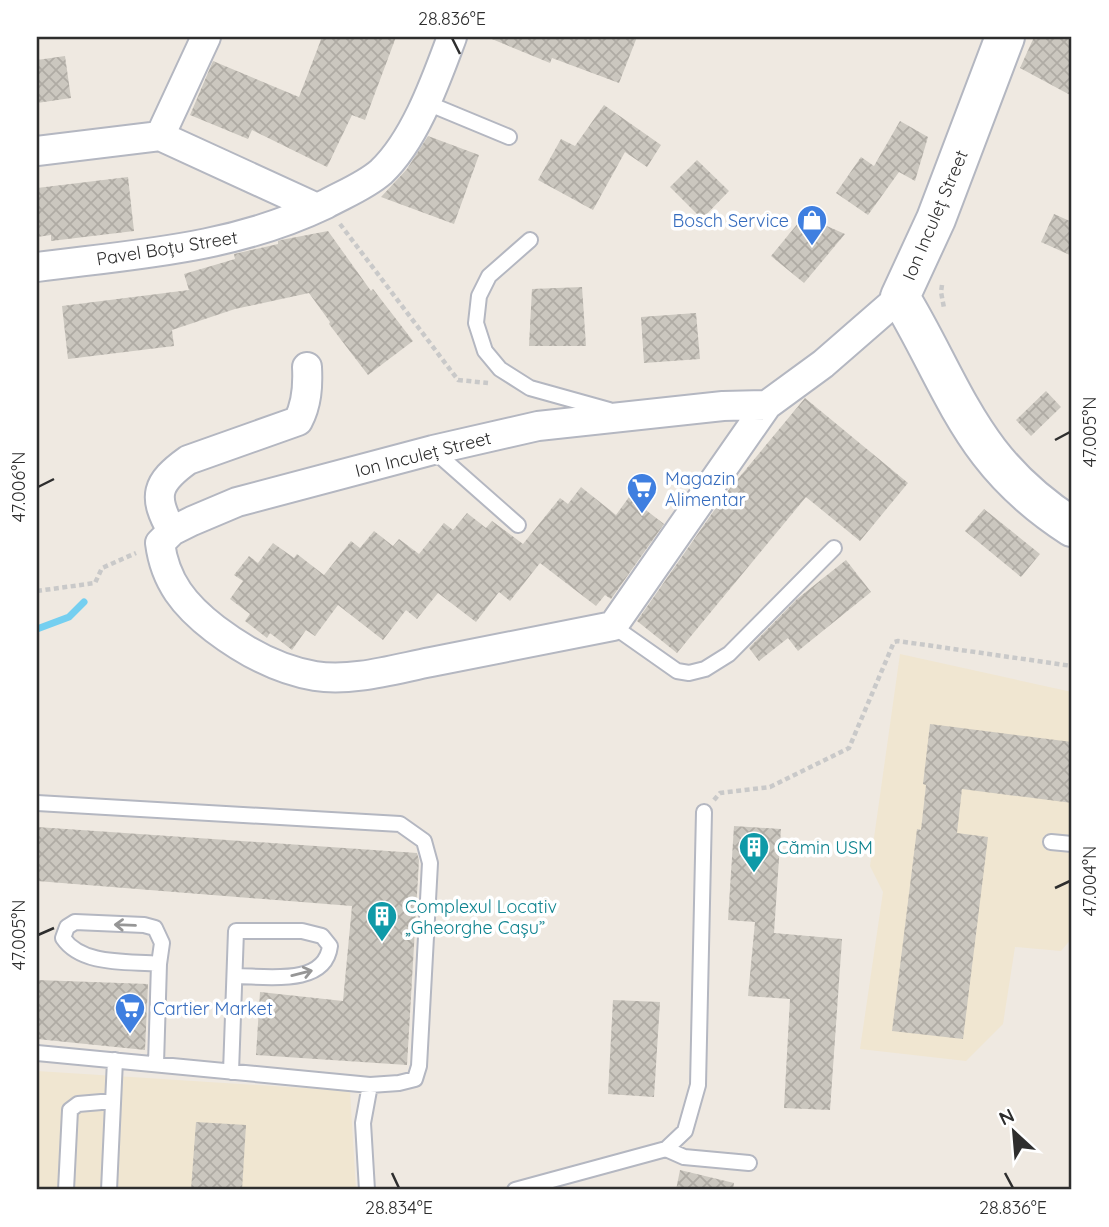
<svg xmlns="http://www.w3.org/2000/svg" width="1109" height="1227" font-family="Quicksand,sans-serif">
<defs>
<pattern id="building-cross-hatch" width="8" height="8" patternUnits="userSpaceOnUse" patternTransform="scale(1.75)"><rect width="8" height="8" fill="#cbc7bf"/><path d="M0 0l8 8M0 8l8-8" fill="none" stroke="#afaba4"/></pattern>
</defs>
<rect width="100%" height="100%" fill="#efe9e1"/>
<path fill="#f0e6d1" d="M 900,654 L 1072,692 L 1072,938 L 1061,951 L 1015,947 L 1003,1024 L 966,1061 L 860,1049 L 883,892 L 870,866 Z
M 37,1071 L 350,1091 L 356,1190 L 37,1190 Z"/>
<g fill="none" stroke-linecap="round" stroke-linejoin="round">
<path stroke="#75cff0" stroke-width="7" d="M 37,629 L 69,617 L 84,602"/>
</g>
<path fill="url(#building-cross-hatch)" d="M 322,37 L 396,37 L 365,120 L 352,115 L 327,167 L 252,130 L 248,139 L 190,115 L 213,61 L 299,97 Z
M 487,37 L 637,37 L 619,83 L 552,58 L 550,63 Z
M 1034,37 L 1072,37 L 1072,96 L 1020,68 Z
M 65,56 L 71,98 L 37,103 L 37,60 Z
M 604,105 L 661,145 L 647,167 L 625,152 L 593,210 L 538,180 L 561,139 L 575,146 Z
M 900,121 L 928,137 L 915,181 L 899,172 L 868,215 L 836,193 L 861,157 L 874,166 Z
M 428,136 L 479,155 L 454,224 L 381,197 L 407,169 Z
M 697,160 L 729,191 L 702,219 L 670,187 Z
M 128,177 L 134,231 L 51,241 L 51,235 L 37,237 L 37,188 Z
M 1054,214 L 1072,222 L 1072,256 L 1041,242 Z
M 804,216 L 845,234 L 804,283 L 771,256 Z
M 328,231 L 371,291 L 373,289 L 413,341 L 368,375 L 329,324 L 330,322 L 309,293 L 235,309 L 172,330 L 174,346 L 68,359 L 62,306 L 189,290 L 184,274 L 235,259 L 234,254 L 278,244 L 278,241 L 281,240 Z
M 582,287 L 586,346 L 529,346 L 532,289 Z
M 696,313 L 700,359 L 644,363 L 641,317 Z
M 1046,391 L 1061,407 L 1031,436 L 1016,420 Z
M 805,398 L 908,483 L 860,541 L 806,497 L 677,653 L 637,621 L 727,492 Z
M 581,487 L 616,515 L 629,497 L 664,524 L 611,599 L 605,595 L 596,606 L 540,563 L 510,601 L 499,592 L 476,622 L 438,593 L 417,619 L 406,610 L 383,640 L 338,605 L 315,636 L 306,630 L 292,650 L 270,633 L 267,638 L 245,621 L 250,614 L 230,599 L 243,581 L 234,575 L 249,556 L 258,563 L 273,543 L 294,558 L 297,554 L 324,575 L 351,541 L 360,548 L 374,531 L 393,546 L 399,539 L 419,554 L 444,523 L 453,530 L 467,513 L 486,528 L 492,521 L 523,544 L 560,498 L 568,504 Z
M 984,509 L 1040,554 L 1021,577 L 965,531 Z
M 846,560 L 871,592 L 798,651 L 788,638 L 759,661 L 749,648 L 797,599 Z
M 930,724 L 1072,742 L 1072,803 L 962,789 L 957,833 L 988,837 L 963,1039 L 892,1031 L 917,829 L 921,830 L 926,785 L 923,784 Z
M 734,826 L 781,829 L 774,933 L 842,939 L 830,1110 L 784,1108 L 790,999 L 748,996 L 755,922 L 728,920 Z
M 37,827 L 417,853 L 419,860 L 407,1065 L 256,1055 L 260,992 L 343,1001 L 352,906 L 37,881 Z
M 37,980 L 148,984 L 145,1050 L 37,1039 Z
M 613,1000 L 660,1002 L 654,1097 L 608,1094 Z
M 196,1122 L 246,1125 L 242,1190 L 191,1190 Z
M 680,1170 L 734,1183 L 733,1190 L 676,1190 Z"/>
<g fill="none" stroke-linecap="round" stroke-linejoin="round">
<g stroke="#b4b7c1" stroke-width="18">
<path id="service" d="M 427,103 L 509,137
M 530,240 L 489,276 L 479,296 L 476,323 L 485,351 L 500,369 L 530,388 L 609,410
M 433,450 L 518,525
M 613,626 L 677,671 L 689,673 L 705,669 L 729,654 L 834,548
M 37,803 L 400,824 L 424,841 L 430,863 L 419,1066 L 415,1079 L 399,1083 L 370,1085 L 37,1053
M 1051,842 L 1072,844
M 156,1064 L 159,964 L 162,943 L 155,928 L 144,925 L 75,922 L 67,927 L 63,938 C 82,966 128,961 159,964
M 231,1072 L 236,931 L 302,931 L 322,936 L 330,946 C 325,987 265,976 235,976
M 666,1149 L 684,1157 L 749,1163
M 66,1190 L 70,1110 L 78,1104 L 113,1101
M 109,1190 L 115,1060
M 367,1190 L 363,1123 L 370,1085
M 515,1190 L 666,1149 L 685,1131 L 698,1085 L 704,812"/>
</g>
<g stroke="#b4b7c1" stroke-width="32">
<path id="minor" d="M 160,136 L 317,208
M 37,151 L 160,136 L 206,37
M 37,267 C 138,254 232,249 326,204 C 344,194 365,186 381,172 C 415,140 436,80 452,37
M 767,405 L 613,626 C 553,638 492,650 431,662 C 395,669 352,682 315,676 C 279,670 244,651 215,629 C 185,606 165,582 160,543 L 172,531 L 192,521 L 237,502 L 433,450 L 538,426 L 723,406 L 767,405 L 823,364 L 900,297
M 172,531 C 152,496 156,483 188,460 L 298,421 C 307,404 308,386 307,367"/>
</g>
<g stroke="#b4b7c1" stroke-width="42">
<path id="secondary" d="M 1005,37 L 936,219 L 900,297 C 931,347 953,405 989,452 C 1012,482 1041,507 1072,527"/>
</g>
<path stroke="#c9c9c9" stroke-width="4.5" stroke-dasharray="5 3.5" stroke-linecap="butt" d="M 340,224 L 458,380 L 488,383
M 942,285 L 941,292 L 944,308
M 37,591 L 95,583 L 102,568 L 136,553
M 714,800 L 720,793 L 770,787 L 849,748 L 894,642 L 898,641 L 1072,666"/>
<use href="#service" stroke="#fff" stroke-width="14"/>
<use href="#minor" stroke="#fff" stroke-width="28"/>
<use href="#secondary" stroke="#fff" stroke-width="38"/>
</g>
<defs><path id="oneway-shaft" d="M-6 0H5M1.5-3L5.5 0L1.5 3" fill="none" stroke-width="1.6" stroke-linecap="round" stroke-linejoin="round" transform="scale(1.75)"/></defs>
<g stroke="#969696">
<use href="#oneway-shaft" transform="translate(125 925) rotate(-178)"/>
<use href="#oneway-shaft" transform="translate(302 973) rotate(-14)"/>
</g>
<path fill="none" stroke="#2e2e2e" stroke-width="2.5" d="M 452,38 L 460,54M 1055,440 L 1070,432M 38,487 L 54,479M 1055,888 L 1070,881M 38,935 L 54,928M 392,1173 L 399,1188M 1005,1173 L 1013,1188"/>
<defs>
<g id="shop-pin" transform="scale(1.575)"><path d="M0 17L-7.5 6A9.5 9.5 0 1 1 7.5 6Z" fill="#3f7fe0" stroke="#fff"/><path d="M-5-2.5h2.3a2.7 3.5 0 0 1 5.4 0H5L5.5 6h-11ZM-1.5-2.5h3a1.5 2.3 0 0 0-3 0Z" fill="#fff"/></g>
<g id="supermarket-pin" transform="scale(1.575)"><path d="M0 17L-7.5 6A9.5 9.5 0 1 1 7.5 6Z" fill="#3f7fe0" stroke="#fff"/><path d="M-6-5.5h2.5l.6 2H6L4.5 2H-2.5L-4.4-4H-6ZM-1.5 3.2a1.3 1.3 0 1 0 .1 0ZM3 3.2a1.3 1.3 0 1 0 .1 0Z" fill="#fff"/></g>
<g id="building-pin" transform="scale(1.575)"><path d="M0 17L-7.5 6A9.5 9.5 0 1 1 7.5 6Z" fill="#0f9aa8" stroke="#fff"/><path d="M-4-6H4V6H1V3H-1V6H-4ZM-2.5-4.3h1.7v1.8h-1.7ZM.8-4.3h1.7v1.8H.8ZM-2.5-1h1.7V.8h-1.7ZM.8-1h1.7V.8H.8Z" fill="#fff"/></g>
</defs>
<g fill-rule="evenodd">
<use href="#shop-pin" x="812" y="220"/>
<use href="#supermarket-pin" x="642" y="488"/>
<use href="#building-pin" x="754" y="847"/>
<use href="#building-pin" x="382" y="916"/>
<use href="#supermarket-pin" x="130" y="1008"/>
</g>
<g text-anchor="middle" dominant-baseline="central" stroke-width="7" stroke-linejoin="round" paint-order="stroke">
<g font-size="18" fill="#2e2e2e" stroke="#fff">
<text transform="translate(935 215) rotate(-67)">Ion Inculeț Street</text>
<text transform="translate(167 248) rotate(-9)">Pavel Boțu Street</text>
<text transform="translate(423 454) rotate(-14)">Ion Inculeț Street</text>
</g>
<g font-size="18" fill="#366cbe" stroke="#fff" text-anchor="start">
<text x="789" y="220" text-anchor="end">Bosch Service</text>
<text x="665" y="478">Magazin<tspan x="665" dy="21">Alimentar</tspan></text>
<text x="153" y="1008">Cartier Market</text>
</g>
<g font-size="18" fill="#0d838f" stroke="#fff" text-anchor="start">
<text x="777" y="847">Cămin USM</text>
<text x="405" y="906">Complexul Locativ<tspan x="405" dy="21">„Gheorghe Cașu”</tspan></text>
</g>
</g>
<rect width="1109" height="1227" fill="none" stroke="#ffffff" stroke-width="77"/>
<g transform="translate(1014 1132) rotate(334)" stroke="#ffffff" stroke-width="5" paint-order="stroke">
<path d="M0-5L12 26L0 18L-12 26Z" fill="#2e2e2e"/>
<text y="-10" font-size="19" font-weight="bold" text-anchor="middle" fill="#2e2e2e">N</text>
</g>
<rect x="38" y="38" width="1032" height="1150" fill="none" stroke="#2e2e2e" stroke-width="2.5"/>
<g font-size="18" text-anchor="middle" fill="#2e2e2e">
<text x="452" y="25">28.836°E</text>
<text transform="translate(1090 432) rotate(-90)" y="6">47.005°N</text>
<text transform="translate(19 487) rotate(-90)" y="6">47.006°N</text>
<text transform="translate(1090 881) rotate(-90)" y="6">47.004°N</text>
<text transform="translate(19 935) rotate(-90)" y="6">47.005°N</text>
<text x="399" y="1214">28.834°E</text>
<text x="1013" y="1214">28.836°E</text>
</g>
</svg>
